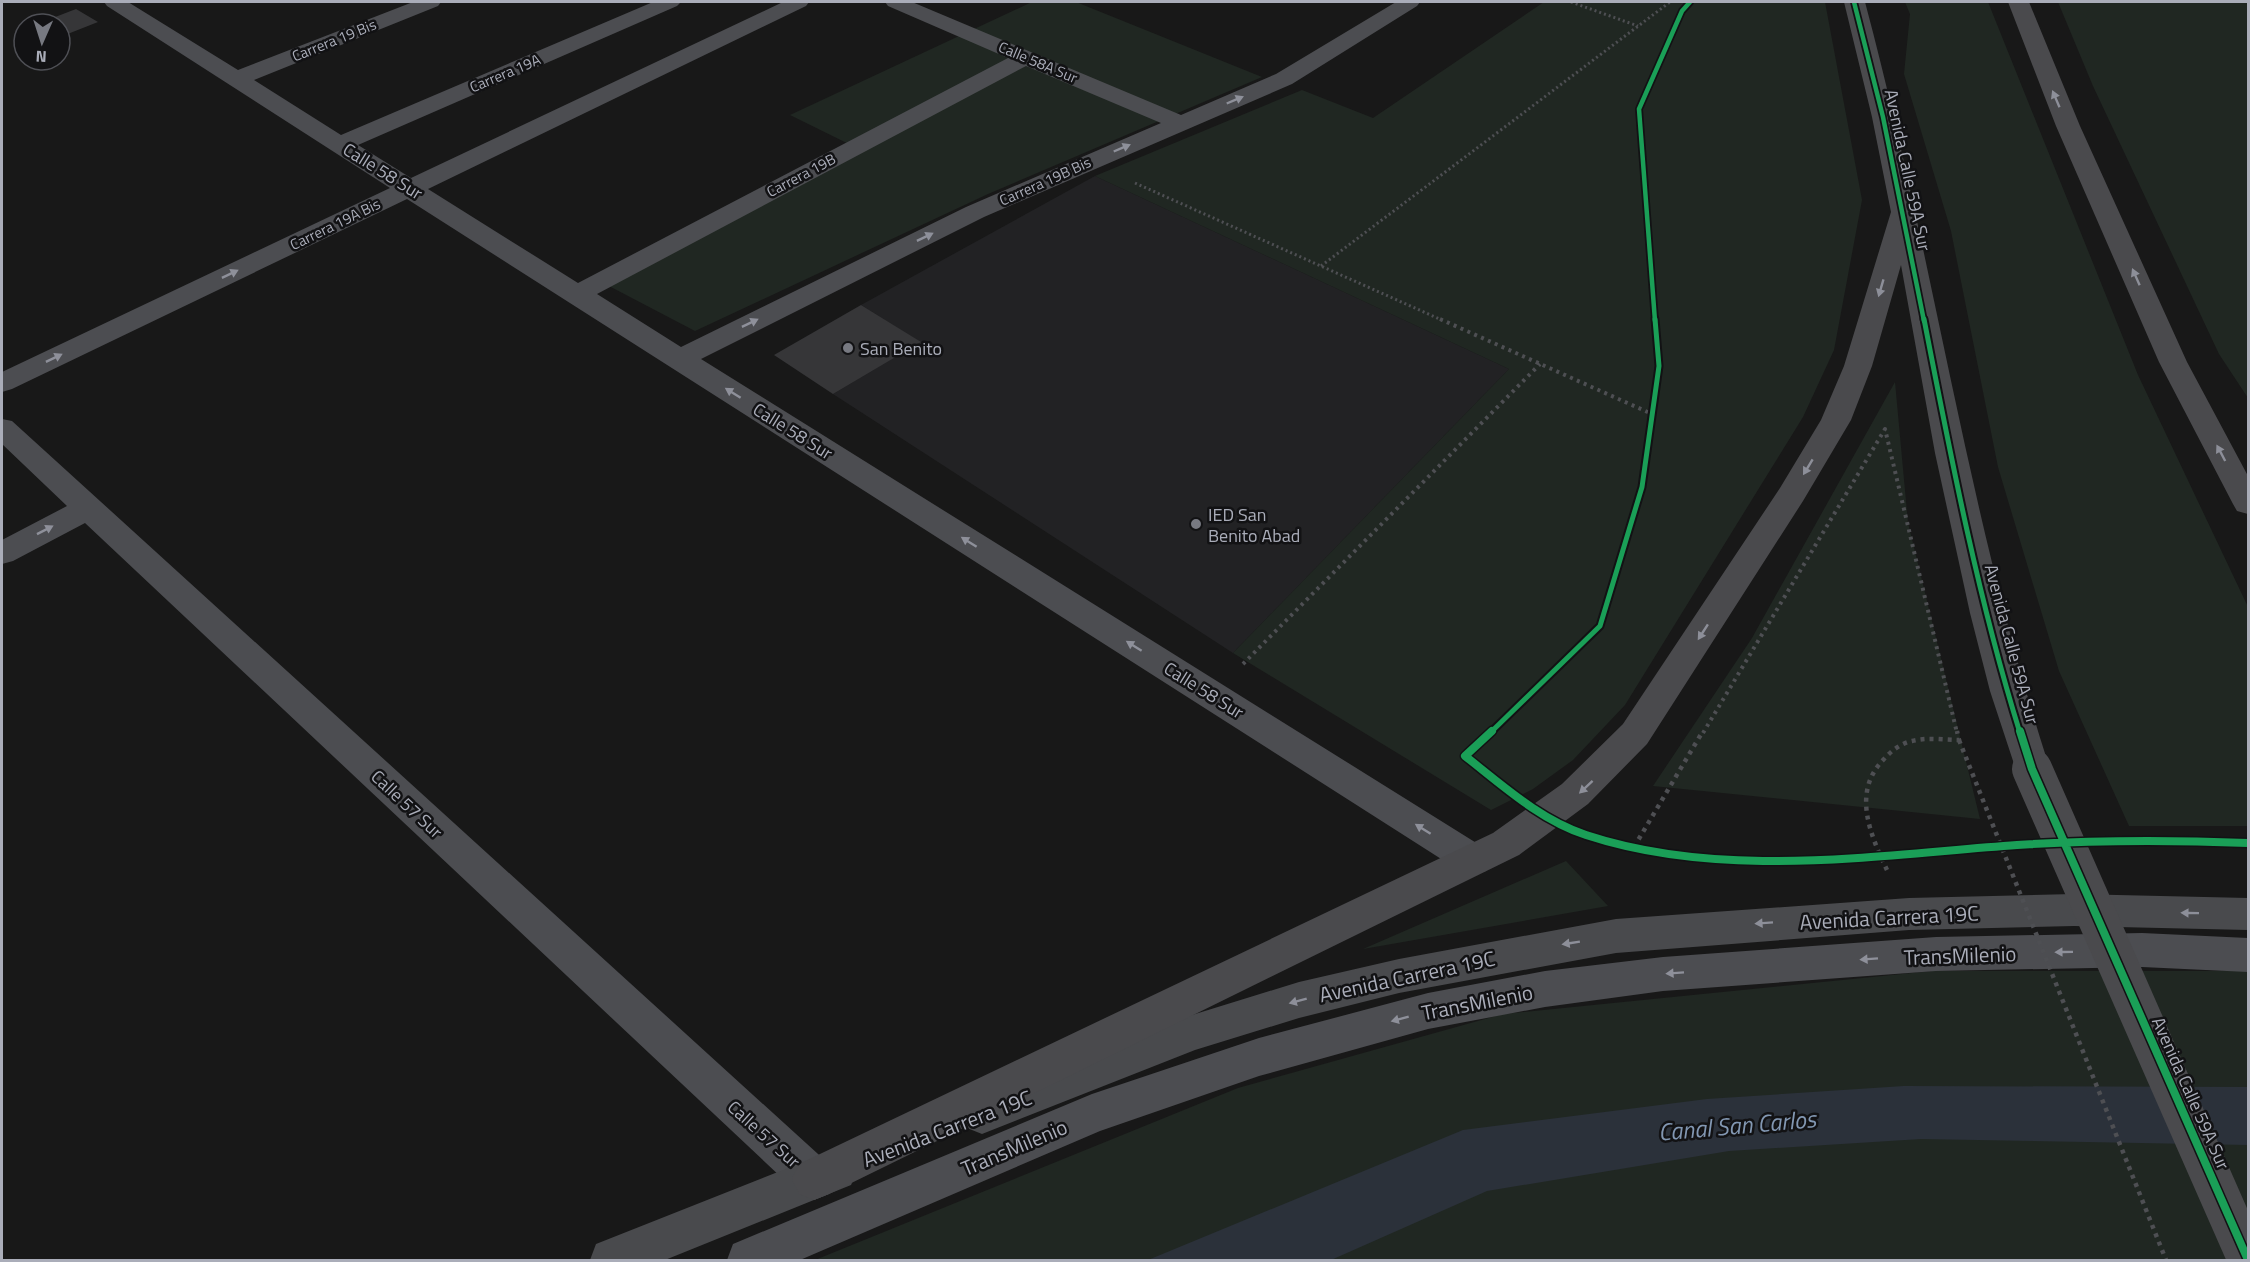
<svg xmlns="http://www.w3.org/2000/svg" width="2250" height="1262" font-family="'Titillium Web',sans-serif">
<rect width="100%" height="100%" fill="#181818"/>
<path fill="#222224" d="M 1095,176 L 1509,369 L 1233,653 L 833,394 L 920,342 L 861,305 Z"/>
<path fill="#202722" d="M 1032,2 L 1076,2 L 1262,77 L 988,194 L 695,331 L 609,286 L 861,150 L 790,115 Z
M 1544,2 L 1825,2 L 1862,200 L 1834,350 L 1803,417 L 1625,705 L 1573,760 L 1533,789 L 1491,810 L 1233,653 L 1509,369 L 1095,176 L 1302,90 L 1373,118 Z
M 1905,2 L 1988,2 L 2138,375 L 2248,607 L 2248,826 L 2129,826 L 2059,671 L 1998,467 L 1951,231 L 1904,74 L 1910,14 Z
M 2058,2 L 2248,2 L 2248,398 L 2219,354 L 2093,86 Z
M 1895,382 L 1908,523 L 1980,819 L 1653,786 L 1752,638 Z
M 1566,861 L 1608,906 L 1363,949 Z
M 1932,971 L 2248,971 L 2248,1260 L 815,1260 L 1238,1088 L 1503,1014 Z"/>
<path fill="#2b313a" d="M 1904,1086 L 2248,1087 L 2248,1145 L 1921,1139 L 1729,1151 L 1487,1191 L 1331,1260 L 1148,1260 L 1463,1130 L 1707,1099 Z"/>
<path fill="#363638" d="M 76,9 L 98,22 L 60,37 L 60,24 L 37,24 Z
M 861,305 L 921,342 L 833,394 L 774,355 Z"/>
<g fill="none" stroke-linecap="round" stroke-linejoin="round">
<path stroke="#4e4f53" stroke-width="3" stroke-dasharray="2 3" stroke-linecap="butt" d="M 1571,2 L 1638,26
M 1135,183 L 1444,321
M 1321,266 L 1670,2"/>
<path stroke="#4e4f53" stroke-width="4" stroke-dasharray="3 4.5" stroke-linecap="butt" d="M 1440,319 L 1652,414
M 1243,664 L 1540,364
M 1703,733 L 1885,429 L 1957,733"/>
<path stroke="#4e4f53" stroke-width="4.5" stroke-dasharray="4 5" stroke-linecap="butt" d="M 1634,847 L 1703,731
M 1887,870 C 1870,834 1851,791 1885,758 C 1892,750 1902,743 1912,741 C 1927,737 1944,740 1959,740 L 1957,731"/>
<path fill="#4c4d51" fill-rule="evenodd" d="M 104,2 L 128,2 L 238,70 L 413,2 L 441,2 L 438,6 L 254,80 L 341,135 L 653,2 L 681,2 L 677,6 L 358,145 L 411,178 L 783,2 L 809,2 L 806,6 L 428,189 L 578,283 L 1008,58 L 888,6 L 885,2 L 912,2 L 1181,115 L 1276,74 L 1396,2 L 1420,2 L 1417,6 L 1292,84 L 984,217 L 701,359 L 1486,849 L 1492,860 L 1486,871 L 1473,875 L 1460,871 L 407,199 L 12,389 L 2,392 L 2,372 L 390,188 L 107,6 ZM 1026,66 L 1161,123 L 966,207 L 681,347 L 597,294 Z
M 2,419 L 12,421 L 829,1164 L 836,1179 L 829,1194 L 814,1200 L 799,1194 L 85,523 L 13,561 L 2,564 L 2,540 L 67,506 L 2,444 Z
M 2142,933 L 2248,938 L 2248,972 L 2142,967 L 1936,971 L 1663,991 L 1545,1007 L 1428,1029 L 1259,1076 L 1100,1131 L 800,1260 L 727,1260 L 733,1244 L 1092,1094 L 1259,1038 L 1428,993 L 1545,971 L 1663,957 L 1936,937 Z"/>
<path fill="#494a4d" fill-rule="evenodd" d="M 2074,894 L 2248,898 L 2248,930 L 2074,926 L 1909,930 L 1616,953 L 1399,993 L 1299,1018 L 1195,1050 L 982,1134 L 967,1128 L 961,1114 L 967,1100 L 1192,1015 L 1299,982 L 1399,959 L 1616,919 L 1909,898 Z
M 836,1149 L 851,1155 L 858,1170 L 851,1185 L 665,1260 L 590,1260 L 596,1244 Z"/>
<path fill="#4a4a4d" fill-rule="evenodd" d="M 1844,2 L 1865,2 C 1933,256 1968,518 2050,769 L 2045,779 L 2032,783 L 2019,779 L 1990,691 L 1970,613 L 1935,453 L 1901,265 L 1872,366 L 1851,420 L 1803,501 L 1647,744 L 1588,804 L 1519,855 L 829,1194 L 814,1200 L 799,1194 L 792,1179 L 799,1164 L 1493,833 L 1562,784 L 1623,724 L 1780,488 L 1821,420 L 1844,366 L 1891,212 L 1872,117 Z
M 2008,2 L 2029,2 L 2080,126 L 2187,362 L 2248,476 L 2248,514 L 2237,511 L 2233,504 L 2159,362 L 2056,126 Z"/>
<path stroke="#4e4f53" stroke-width="4.5" stroke-dasharray="4 5" stroke-linecap="butt" d="M 1959,740 L 2166,1260"/>
<path stroke="#4a4a4d" stroke-width="40" d="M 2032,769 L 2248,1260"/>
<g stroke="#121214" stroke-width="8">
<path id="cycleway-far2" d="M 1854,2 L 1883,117 L 1924,321
M 1655,321 L 1639,109 L 1682,11 L 1690,2"/>
</g>
<g stroke="#121214" stroke-width="9">
<path id="cycleway-far1" d="M 1924,319 C 1951,458 1978,598 2020,733
M 1490,733 L 1600,626 L 1642,487 L 1659,366 L 1655,319"/>
</g>
<g stroke="#121214" stroke-width="11">
<path id="cycleway" d="M 1492,731 L 1465,756 C 1502,785 1540,820 1586,835 C 1723,880 1876,855 2017,845 C 2094,840 2171,840 2248,843
M 2020,731 L 2032,769 L 2248,1260"/>
</g>
<use href="#cycleway-far2" stroke="#1a9f57" stroke-width="4.5"/>
<use href="#cycleway-far1" stroke="#1a9f57" stroke-width="5"/>
<use href="#cycleway" stroke="#1a9f57" stroke-width="8"/>
</g>
<defs><path id="oneway-solid" d="M-6-.8H1V-3.2L6.5 0L1 3.2V.8H-6Z" transform="scale(1.5)"/></defs>
<g fill="#8d8f99">
<use href="#oneway-solid" transform="translate(2056 99) rotate(-113)"/>
<use href="#oneway-solid" transform="translate(2136 277) rotate(-114)"/>
<use href="#oneway-solid" transform="translate(1881 288) rotate(106)"/>
<use href="#oneway-solid" transform="translate(2221 453) rotate(-118)"/>
<use href="#oneway-solid" transform="translate(1808 467) rotate(121)"/>
<use href="#oneway-solid" transform="translate(1703 632) rotate(123)"/>
<use href="#oneway-solid" transform="translate(1586 787) rotate(137)"/>
<use href="#oneway-solid" transform="translate(2190 913) rotate(-179)"/>
<use href="#oneway-solid" transform="translate(1764 923) rotate(176)"/>
<use href="#oneway-solid" transform="translate(1571 943) rotate(171)"/>
<use href="#oneway-solid" transform="translate(1298 1001) rotate(165)"/>
</g>
<g fill="#8e909a">
<use href="#oneway-solid" transform="translate(1235 100) rotate(-23)"/>
<use href="#oneway-solid" transform="translate(1122 148) rotate(-23)"/>
<use href="#oneway-solid" transform="translate(925 237) rotate(-26)"/>
<use href="#oneway-solid" transform="translate(230 274) rotate(-26)"/>
<use href="#oneway-solid" transform="translate(750 323) rotate(-26)"/>
<use href="#oneway-solid" transform="translate(54 358) rotate(-26)"/>
<use href="#oneway-solid" transform="translate(733 393) rotate(-148)"/>
<use href="#oneway-solid" transform="translate(45 530) rotate(-27)"/>
<use href="#oneway-solid" transform="translate(969 542) rotate(-148)"/>
<use href="#oneway-solid" transform="translate(1134 646) rotate(-148)"/>
<use href="#oneway-solid" transform="translate(1423 829) rotate(-148)"/>
<use href="#oneway-solid" transform="translate(2064 952) rotate(179)"/>
<use href="#oneway-solid" transform="translate(1869 959) rotate(176)"/>
<use href="#oneway-solid" transform="translate(1675 973) rotate(176)"/>
<use href="#oneway-solid" transform="translate(1400 1019) rotate(165)"/>
</g>
<g fill="#777981" stroke="#121214" stroke-width="2">
<circle cx="848" cy="348" r="6"/>
<circle cx="1196" cy="524" r="6"/>
</g>
<g text-anchor="middle" dominant-baseline="central" stroke-width="5" stroke-linejoin="round" paint-order="stroke">
<g font-size="15" fill="#aaadb9" stroke="#121214">
<text transform="translate(334 40) rotate(-22)">Carrera 19 Bis</text>
<text transform="translate(1038 62) rotate(23)">Calle 58A Sur</text>
<text transform="translate(505 73) rotate(-23)">Carrera 19A</text>
<text transform="translate(801 175) rotate(-28)">Carrera 19B</text>
<text transform="translate(1045 181) rotate(-24)">Carrera 19B Bis</text>
<text transform="translate(335 224) rotate(-26)">Carrera 19A Bis</text>
</g>
<g font-size="18" fill="#aaadb9" stroke="#121214">
<text transform="translate(1908 170) rotate(78)">Avenida Calle 59A Sur</text>
<text transform="translate(383 171) rotate(32)">Calle 58 Sur</text>
<text transform="translate(793 431) rotate(32)">Calle 58 Sur</text>
<text transform="translate(2012 644) rotate(75)">Avenida Calle 59A Sur</text>
<text transform="translate(1204 690) rotate(32)">Calle 58 Sur</text>
<text transform="translate(407 804) rotate(43)">Calle 57 Sur</text>
<text transform="translate(2191 1093) rotate(66)">Avenida Calle 59A Sur</text>
<text transform="translate(764 1134) rotate(42)">Calle 57 Sur</text>
</g>
<g font-size="18" fill="#aaadb9" stroke="#121214" text-anchor="start">
<text x="860" y="348">San Benito</text>
<text x="1208" y="514">IED San<tspan x="1208" dy="21">Benito Abad</tspan></text>
</g>
<g font-size="21" fill="#aaadb9" stroke="#121214">
<text transform="translate(1889 917) rotate(-3)">Avenida Carrera 19C</text>
<text transform="translate(1960 955) rotate(-2)">TransMilenio</text>
<text transform="translate(1407 976) rotate(-12)">Avenida Carrera 19C</text>
<text transform="translate(1477 1002) rotate(-11)">TransMilenio</text>
<text transform="translate(947 1128) rotate(-21)">Avenida Carrera 19C</text>
<text transform="translate(1014 1147) rotate(-23)">TransMilenio</text>
</g>
<g font-size="24" font-style="italic" fill="#8297b2" stroke="#121214">
<text transform="translate(1737 1125) rotate(-5)">Canal San Carlos</text>
</g>
</g>
<rect width="2250" height="1262" fill="none" stroke="#aaadb9" stroke-width="6"/>
<g transform="translate(42 42) rotate(183)"><circle r="28" fill="#121214" stroke="#4f5056" stroke-width="1.5"/>
<path d="M0-4.5L10 22L0 15L-10 22Z" fill="#777981"/>
<text y="-9" font-size="16" font-weight="bold" text-anchor="middle" fill="#aaadb9">N</text>
</g>
</svg>
